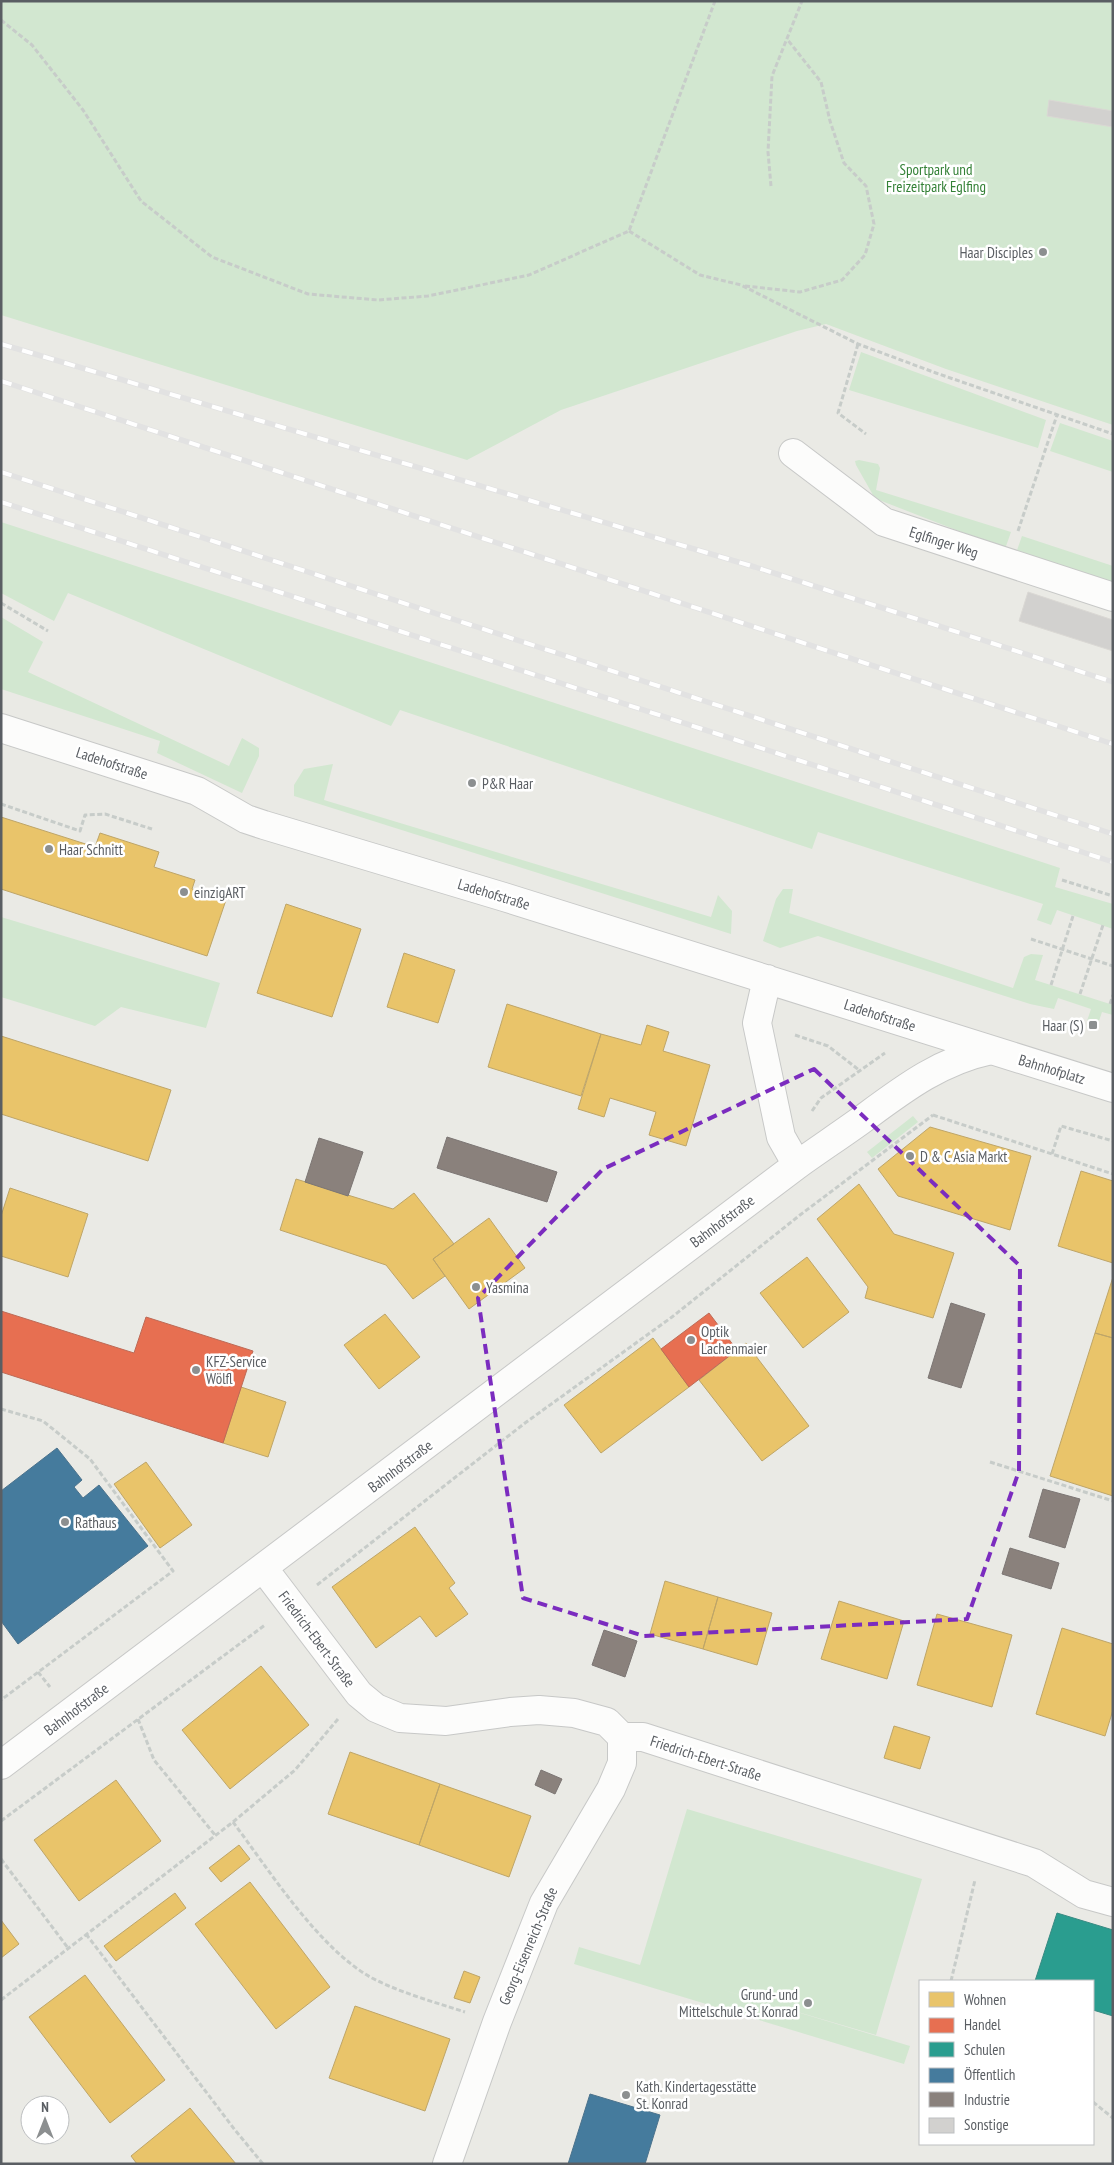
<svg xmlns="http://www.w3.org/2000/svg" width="1114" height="2165" font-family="'PT Sans Narrow',sans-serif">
<rect width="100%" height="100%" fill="#eaeae5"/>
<path fill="#d2e7d0" d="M 1,1 L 1113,1 L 1113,425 L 946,369 L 826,324 L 797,331 L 561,410 L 467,460 L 1,315 Z
M 861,352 L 1046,420 L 1038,448 L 849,390 Z
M 1060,423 L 1113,441 L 1113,472 L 1050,451 Z
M 859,460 L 878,464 L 880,468 L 876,490 L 1011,532 L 1005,549 L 879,500 L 873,495 L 856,465 L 855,461 Z
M 1,522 L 1060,868 L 1055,887 L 1113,904 L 1113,929 L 1057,910 L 1051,925 L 1037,920 L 1043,904 L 818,832 L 812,849 L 400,710 L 391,726 L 68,593 L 54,621 L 1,593 Z
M 1022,536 L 1113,566 L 1113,584 L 1016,553 Z
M 1,617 L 43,642 L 28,672 L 229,766 L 242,738 L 259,748 L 259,756 L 242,793 L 157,753 L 160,741 L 1,689 Z
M 333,764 L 324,800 L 711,917 L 718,895 L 732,911 L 731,934 L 294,796 L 294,785 L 304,769 Z
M 783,889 L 793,889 L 789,913 L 1013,988 L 1024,957 L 1031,954 L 1043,955 L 1035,980 L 1113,1005 L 1113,1015 L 1102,1012 L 1098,1024 L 1087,1021 L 1091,1009 L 1058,998 L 1054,1009 L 1030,1004 L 818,936 L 780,948 L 763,941 L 776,899 Z
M 1,917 L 220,983 L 206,1028 L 121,1007 L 95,1026 L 1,997 Z
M 913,1116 L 918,1122 L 872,1158 L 867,1152 Z
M 687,1809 L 922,1879 L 876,2035 L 720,1989 L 910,2046 L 904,2064 L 574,1964 L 579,1947 L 640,1965 Z"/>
<path fill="#e9c46a" stroke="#bea568" d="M 1,817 L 95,847 L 100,833 L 159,852 L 154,867 L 195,880 L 192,889 L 226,900 L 207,956 L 1,889 Z
M 286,904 L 361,929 L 332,1017 L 257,993 Z
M 404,953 L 455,970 L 438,1023 L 387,1007 Z
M 507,1004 L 601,1034 L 581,1096 L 488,1067 Z
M 647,1025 L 669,1032 L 663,1051 L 710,1065 L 686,1146 L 649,1135 L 656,1112 L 610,1098 L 604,1117 L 578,1109 L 601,1034 L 641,1045 Z
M 1,1036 L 171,1090 L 148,1161 L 1,1114 Z
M 930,1127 L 1031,1156 L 1010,1230 L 898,1196 L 878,1169 Z
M 1081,1171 L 1113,1181 L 1113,1263 L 1058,1246 Z
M 296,1179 L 393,1209 L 414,1193 L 454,1244 L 433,1259 L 445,1276 L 413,1299 L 386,1265 L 280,1230 Z
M 859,1184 L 894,1234 L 954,1253 L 933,1318 L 865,1298 L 868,1287 L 817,1219 Z
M 10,1188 L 88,1214 L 68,1277 L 1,1256 L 1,1216 Z
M 489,1218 L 525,1268 L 469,1309 L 433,1259 Z
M 807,1257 L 849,1312 L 803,1348 L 760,1293 Z
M 1113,1277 L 1113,1338 L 1095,1333 Z
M 385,1314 L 420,1357 L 379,1389 L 344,1345 Z
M 1095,1333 L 1113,1338 L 1113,1496 L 1050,1476 Z
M 653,1338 L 689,1387 L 601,1453 L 564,1405 Z
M 746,1343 L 809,1426 L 762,1461 L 699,1380 Z
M 241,1387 L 286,1402 L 268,1457 L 223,1443 Z
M 146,1462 L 192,1525 L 160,1548 L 114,1484 Z
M 415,1527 L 455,1583 L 449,1588 L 468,1614 L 436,1637 L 420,1616 L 376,1648 L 332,1587 Z
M 665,1581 L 718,1597 L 703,1649 L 650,1634 Z
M 718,1597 L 772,1613 L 757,1665 L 703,1649 Z
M 839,1601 L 904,1621 L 887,1679 L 821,1659 Z
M 937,1614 L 1012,1635 L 992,1707 L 917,1685 Z
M 1062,1628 L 1113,1644 L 1113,1710 L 1105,1736 L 1036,1714 Z
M 261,1666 L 309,1725 L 230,1789 L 182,1730 Z
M 894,1726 L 930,1737 L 920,1769 L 884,1758 Z
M 350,1752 L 440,1784 L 419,1845 L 328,1814 Z
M 116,1780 L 161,1841 L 79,1901 L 34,1840 Z
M 440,1784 L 531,1816 L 509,1877 L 419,1845 Z
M 239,1845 L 250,1859 L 221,1882 L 209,1868 Z
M 250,1882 L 330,1987 L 276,2029 L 195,1924 Z
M 175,1893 L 186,1908 L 116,1961 L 104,1946 Z
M 1,1920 L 19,1944 L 1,1958 Z
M 464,1971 L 480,1977 L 470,2003 L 454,1998 Z
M 85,1975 L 165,2080 L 110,2123 L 29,2017 Z
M 355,2006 L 450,2039 L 425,2111 L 329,2078 Z
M 190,2108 L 236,2164 L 137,2164 L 131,2156 Z"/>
<path fill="#e76f51" stroke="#bd6a56" d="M 1,1311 L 134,1353 L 146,1317 L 253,1351 L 223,1443 L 1,1372 Z
M 709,1313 L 737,1350 L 689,1387 L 661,1349 Z"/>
<path fill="#2a9d8f" stroke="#388a82" d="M 1057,1913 L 1113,1930 L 1113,2016 L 1093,2010 L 1093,1981 L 1035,1981 Z"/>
<path fill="#457b9d" stroke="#4b728c" d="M 57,1448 L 82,1480 L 74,1487 L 83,1498 L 99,1485 L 148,1546 L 18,1644 L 1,1621 L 1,1491 Z
M 590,2094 L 660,2115 L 645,2164 L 568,2164 Z"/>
<path fill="#8a817c" stroke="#7c7674" d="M 447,1137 L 557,1172 L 547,1202 L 437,1168 Z
M 319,1138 L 363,1152 L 348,1196 L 305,1182 Z
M 951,1303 L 985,1314 L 961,1388 L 928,1378 Z
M 1043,1489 L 1080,1499 L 1065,1548 L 1029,1537 Z
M 1010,1548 L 1059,1563 L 1051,1589 L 1002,1574 Z
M 604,1630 L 637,1641 L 625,1677 L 592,1665 Z
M 541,1770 L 562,1779 L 555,1794 L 535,1785 Z"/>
<path fill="#d2d1cf" stroke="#dad8d4" d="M 1049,100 L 1113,111 L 1113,127 L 1047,116 Z
M 1028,592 L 1113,620 L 1113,651 L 1019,621 Z"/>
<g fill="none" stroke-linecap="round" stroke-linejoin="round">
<g stroke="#c7c8c7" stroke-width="30">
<path id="street" d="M 793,453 L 884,522 L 1113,597
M 1,728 L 197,791 L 246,819 L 264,825 L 504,897 L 1113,1088
M 767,979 L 757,1023 L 781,1137 L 797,1165
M 264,1569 L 359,1694 L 376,1708 L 400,1718 L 446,1721 L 510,1712 L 539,1710 L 574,1713 L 607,1722 L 622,1737 L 643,1737 L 1034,1863 L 1084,1894 L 1113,1902
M 1,1765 L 797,1165 C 818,1150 839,1136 860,1121 C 902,1090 939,1061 991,1050
M 447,2164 L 497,2022 L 544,1903 L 611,1789 L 622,1763 L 622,1737"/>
</g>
<path stroke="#c7ccc9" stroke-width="3" stroke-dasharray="5 2.5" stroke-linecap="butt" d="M 1,20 L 32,45 L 83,110 L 141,201 L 212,257 L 308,294 L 378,300 L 428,296 L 529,275 L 629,231 L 715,1
M 771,186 L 768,152 L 772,76 L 802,1
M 629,231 L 700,275 L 741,285 L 858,344 L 936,373 L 1113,434
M 745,286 L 800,292 L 842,280 L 865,255 L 874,224 L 866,186 L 844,163 L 830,121 L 821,82 L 787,39
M 858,344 L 838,413 L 866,434
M 1018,531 L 1057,415
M 1,603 L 48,631
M 1,804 L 80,831 L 85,815 L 105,814 L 152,829
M 1062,880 L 1113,896
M 1031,939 L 1113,966
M 1051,985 L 1073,916
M 1080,994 L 1103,925
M 1110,1004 L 1113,995
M 795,1035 L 828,1046 L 859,1070
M 812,1111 L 821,1098 L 885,1053
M 933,1115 L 1113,1174
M 1052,1154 L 1061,1126 L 1113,1141
M 1,1409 L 43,1421 L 90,1459 L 173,1571 L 1,1700
M 990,1462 L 1113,1501
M 317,1585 L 525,1423 L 672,1317 L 800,1215 L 933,1115
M 38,1672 L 50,1687
M 138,1719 L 154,1760 L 215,1835
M 1,1821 L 265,1625
M 233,1822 C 269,1870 319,1949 372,1978 C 401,1993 434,2002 465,2012
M 1,1859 L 68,1948
M 86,1934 L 235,2130 L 263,2164
M 951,1981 L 975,1880
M 1,2000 L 233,1822 L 295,1770 L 338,1719
M 1093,2102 L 1113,2118"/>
<use href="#street" stroke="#fcfcfb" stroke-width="28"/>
<g stroke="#e2e2e2" stroke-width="5.5">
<path id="rail" d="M 1,344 L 755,567 L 1113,682
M 1,381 L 1113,744
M 1,472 L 1113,834
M 1,502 L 1113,862"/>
</g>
<use href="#rail" stroke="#fff" stroke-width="4" stroke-dasharray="11" stroke-linecap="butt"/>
</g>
<path fill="none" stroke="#7b2cbf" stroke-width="4" stroke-dasharray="10 6" stroke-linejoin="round" d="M 814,1069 L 1020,1266 L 1019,1471 L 967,1619 L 644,1636 L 523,1598 L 478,1298 L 603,1169 Z"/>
<g fill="#8c8f90" stroke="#fff" stroke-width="2">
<circle cx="1043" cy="252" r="5"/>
<circle cx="472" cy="783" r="5"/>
<circle cx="49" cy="849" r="5"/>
<circle cx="184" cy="892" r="5"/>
<rect x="1088" y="1020" width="10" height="10" rx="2.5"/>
<circle cx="910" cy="1156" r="5"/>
<circle cx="476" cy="1287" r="5"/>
<circle cx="691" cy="1340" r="5"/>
<circle cx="196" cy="1370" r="5"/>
<circle cx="65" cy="1522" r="5"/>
<circle cx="808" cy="2003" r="5"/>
<circle cx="626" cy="2095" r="5"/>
</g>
<g text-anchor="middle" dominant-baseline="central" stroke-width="5" stroke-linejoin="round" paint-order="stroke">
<g font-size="15" fill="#338136" stroke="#fff">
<text x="936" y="169">Sportpark und<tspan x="936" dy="17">Freizeitpark Eglfing</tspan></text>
</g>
<g font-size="15" fill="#5a5e63" stroke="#fff" text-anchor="start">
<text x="1033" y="252" text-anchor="end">Haar Disciples</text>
<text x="482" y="783">P&amp;R Haar</text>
<text x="59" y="849">Haar Schnitt</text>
<text x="194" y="892">einzigART</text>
<text x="1083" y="1025" text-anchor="end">Haar (S)</text>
<text x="920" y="1156">D &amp; C Asia Markt</text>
<text x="486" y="1287">Yasmina</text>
<text x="701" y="1331">Optik<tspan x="701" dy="17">Lachenmaier</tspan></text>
<text x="206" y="1361">KFZ-Service<tspan x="206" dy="17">Wölfl</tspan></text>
<text x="75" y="1522">Rathaus</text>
<text x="798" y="1994" text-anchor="end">Grund- und<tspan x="798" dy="17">Mittelschule St. Konrad</tspan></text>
<text x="636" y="2086">Kath. Kindertagesstätte<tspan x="636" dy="17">St. Konrad</tspan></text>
</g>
<g font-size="15" fill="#5a5e63" stroke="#fff">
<text transform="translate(944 542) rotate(18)">Eglfinger Weg</text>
<text transform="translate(112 763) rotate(18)">Ladehofstraße</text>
<text transform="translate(494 894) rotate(17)">Ladehofstraße</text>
<text transform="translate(880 1015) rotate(18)">Ladehofstraße</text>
<text transform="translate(1052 1069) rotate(17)">Bahnhofplatz</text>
<text transform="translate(722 1221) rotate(-37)">Bahnhofstraße</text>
<text transform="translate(400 1466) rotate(-37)">Bahnhofstraße</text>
<text transform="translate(317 1639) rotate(53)">Friedrich-Ebert-Straße</text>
<text transform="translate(76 1709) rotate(-37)">Bahnhofstraße</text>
<text transform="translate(706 1758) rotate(18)">Friedrich-Ebert-Straße</text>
<text transform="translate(528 1946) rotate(-67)">Georg-Eisenreich-Straße</text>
</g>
</g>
<rect width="1114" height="2165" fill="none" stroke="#5a5e63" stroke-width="5"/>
<rect x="919" y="1980" width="175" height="165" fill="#ffffff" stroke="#bdbfc1"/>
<rect x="929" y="1992" width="25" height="15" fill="#e9c46a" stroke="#bdbfc1"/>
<text x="964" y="2005" font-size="15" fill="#5a5e63">Wohnen</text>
<rect x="929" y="2018" width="25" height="15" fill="#e76f51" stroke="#bdbfc1"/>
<text x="964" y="2030" font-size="15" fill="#5a5e63">Handel</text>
<rect x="929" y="2042" width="25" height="15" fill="#2a9d8f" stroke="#bdbfc1"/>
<text x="964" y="2055" font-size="15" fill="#5a5e63">Schulen</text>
<rect x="929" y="2068" width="25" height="15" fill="#457b9d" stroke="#bdbfc1"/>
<text x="964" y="2080" font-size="15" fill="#5a5e63">Öffentlich</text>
<rect x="929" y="2092" width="25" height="15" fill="#8a817c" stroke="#bdbfc1"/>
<text x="964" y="2105" font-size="15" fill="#5a5e63">Industrie</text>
<rect x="929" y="2118" width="25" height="15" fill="#d2d1cf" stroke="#bdbfc1"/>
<text x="964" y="2130" font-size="15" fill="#5a5e63">Sonstige</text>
<g transform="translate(45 2120)"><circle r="24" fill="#ffffff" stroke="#bdbfc1"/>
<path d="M0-4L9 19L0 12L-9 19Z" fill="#8c8f90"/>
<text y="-8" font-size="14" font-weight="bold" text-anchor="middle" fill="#5a5e63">N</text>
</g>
</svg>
